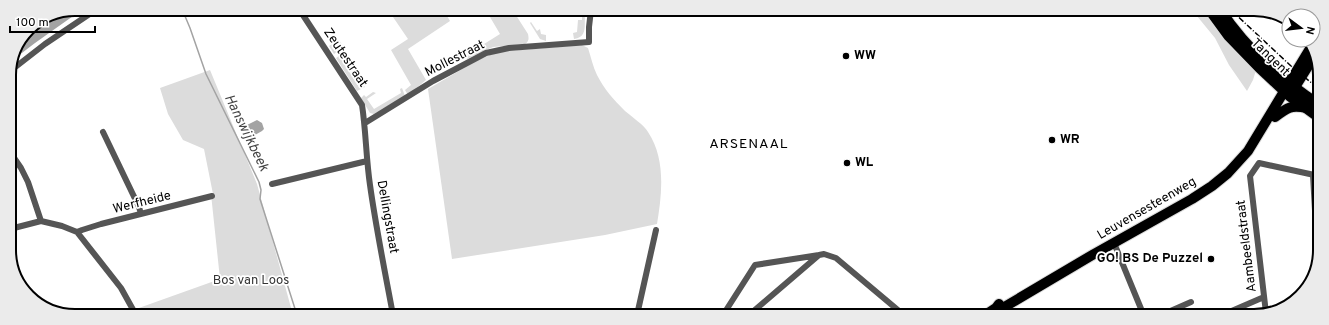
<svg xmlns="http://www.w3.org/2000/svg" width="1329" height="325" font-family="Overpass,sans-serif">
<rect width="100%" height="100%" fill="#fff"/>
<path fill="#dcdcdc" d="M 405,9 L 443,9 L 450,21 L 408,49 L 426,80 L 408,95 L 405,90 L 411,85 L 391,50 L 408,39 L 393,17 Z
M 502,9 L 512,9 L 528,34 C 529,39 529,41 525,44 L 493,47 L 467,59 L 465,56 L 500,34 L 490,17 Z
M 1192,10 L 1223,10 L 1256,70 L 1253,80 L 1247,91 L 1229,65 L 1215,38 Z
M 583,12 L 585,14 C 584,25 588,37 574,39 L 573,33 L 577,32 L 578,20 L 582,20 L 582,14 L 578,14 L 578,13 Z
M 531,22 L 537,31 L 540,29 L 541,34 L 546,35 L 546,41 L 540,39 L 530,23 Z
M 339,40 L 343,46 L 337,49 L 338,51 L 334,54 L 329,46 Z
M 582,45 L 588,48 C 591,57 593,67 597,75 C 604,89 614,100 625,111 C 632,117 644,125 648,132 C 666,159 662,194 657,224 L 605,235 L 452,259 L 428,89 L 476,61 L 492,54 L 507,51 Z
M 343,53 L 347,58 L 343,62 L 359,87 L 363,85 L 365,87 L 357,91 L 336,58 Z
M 210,70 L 257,184 L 293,315 L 140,315 L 136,309 L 220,279 L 211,194 L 213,194 L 204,149 L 183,140 L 168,114 L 160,88 Z
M 402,88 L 405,96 L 374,114 L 370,113 L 361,98 L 364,95 L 366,97 L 373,92 L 376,93 L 367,99 L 374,109 L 401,93 L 400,89 Z"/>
<path fill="#a3a3a3" d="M 75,9 L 83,9 L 35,43 L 14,59 L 28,28 Z
M 257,120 L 262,123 L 264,129 L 262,131 L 248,139 L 243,130 L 247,125 Z"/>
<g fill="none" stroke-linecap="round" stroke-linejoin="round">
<path stroke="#a3a3a3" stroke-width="1.5" d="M 182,9 L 190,28 L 206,74 L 259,182 L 261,190 L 260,199 L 297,315"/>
<g stroke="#dbdbdb" stroke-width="12">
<path id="primary" d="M 1290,95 L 1315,55
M 1275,117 C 1288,107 1291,105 1307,108
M 996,308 L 1001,309 L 1094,254 L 1192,199 L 1212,186 L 1228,173 L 1248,151 L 1311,47
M 984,316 L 996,308 L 999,304"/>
</g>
<g stroke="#dbdbdb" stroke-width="13">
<path id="highway" d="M 1210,10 L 1229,36 L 1259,67 L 1290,96 L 1319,117
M 1220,10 C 1245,48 1281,80 1319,105"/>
</g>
<path stroke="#555" stroke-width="6" d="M 299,9 L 362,105 C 366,131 366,158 370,185 C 376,228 385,272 393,315
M 9,72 L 45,44 L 97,9
M 365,123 L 433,81 L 486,53 L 509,48 L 589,42 L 589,27 L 591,10
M 103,132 L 139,207 L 141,214
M 10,152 L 21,168 L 28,182 L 41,221
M 1313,175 L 1318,264
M 272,184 L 367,161
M 10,229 L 41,221 L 62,226 L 77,232 L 121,288 L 136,315
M 77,232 L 82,230 L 101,224 L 212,196
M 1114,243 L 1144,316
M 819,255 L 824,254 L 836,258 L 905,316
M 1266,313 L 1250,176 L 1259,163 L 1319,176
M 637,315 L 656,230
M 723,315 L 755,265 L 819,255 L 749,315
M 1159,316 L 1191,302
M 1220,316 L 1264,297"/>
<use href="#primary" stroke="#000" stroke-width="10"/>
<use href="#highway" stroke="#000" stroke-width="11"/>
<path stroke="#000" stroke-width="1.5" stroke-dasharray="6 2 1 2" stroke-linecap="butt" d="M 1231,10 L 1291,66 L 1319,89
M 1275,14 L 1289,28
M 1302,40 L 1312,48"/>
</g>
<g fill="#000" stroke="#fff" stroke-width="1.5">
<circle cx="846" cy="56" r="4"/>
<circle cx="1052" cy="140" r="4"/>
<circle cx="847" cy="163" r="4"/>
<circle cx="1211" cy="259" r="4"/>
</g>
<g text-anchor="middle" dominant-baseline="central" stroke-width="3.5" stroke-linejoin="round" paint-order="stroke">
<g font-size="13" font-weight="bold" fill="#000" stroke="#fff" text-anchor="start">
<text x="854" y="56">WW</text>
<text x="1060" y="140">WR</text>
<text x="855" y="163">WL</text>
<text x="1203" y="259" text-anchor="end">GO! BS De Puzzel</text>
</g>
<g font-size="13" fill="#000" stroke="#fff">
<text transform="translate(345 58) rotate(56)">Zeutestraat</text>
<text transform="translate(1270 58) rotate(44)">Tangent</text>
<text transform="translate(455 59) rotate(-27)">Mollestraat</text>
<text transform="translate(142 203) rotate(-14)">Werfheide</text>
<text transform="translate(1147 209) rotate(-30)">Leuvensesteenweg</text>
<text transform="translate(387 217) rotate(80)">Dellingstraat</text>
<text transform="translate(1247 246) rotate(-97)">Aambeeldstraat</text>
</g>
<g font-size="13" fill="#333" stroke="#fff">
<text x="251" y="281">Bos van Loos</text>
</g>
<g font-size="14" font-style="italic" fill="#444" stroke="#fff">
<text transform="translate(246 133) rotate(64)">Hanswijkbeek</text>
</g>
<g font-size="14" letter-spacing="1" fill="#000" stroke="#fff">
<text x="749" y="144">ARSENAAL</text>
</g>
</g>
<path d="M0 0H1329V325H0ZM75 16H1254A59 59 0 0 1 1313 75V250A59 59 0 0 1 1254 309H75A59 59 0 0 1 16 250V75A59 59 0 0 1 75 16Z" fill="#ebebeb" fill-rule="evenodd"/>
<path fill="none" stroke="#000" stroke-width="2" d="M75 16H1254A59 59 0 0 1 1313 75V250A59 59 0 0 1 1254 309H75A59 59 0 0 1 16 250V75A59 59 0 0 1 75 16Z"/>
<g transform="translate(1301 28) rotate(105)"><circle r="19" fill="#ffffff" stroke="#999999"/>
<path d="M0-3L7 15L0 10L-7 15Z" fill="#000000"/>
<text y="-6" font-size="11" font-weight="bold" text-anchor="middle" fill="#000000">N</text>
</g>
<path d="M10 26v6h85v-6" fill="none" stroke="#000000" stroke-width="2"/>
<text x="16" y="26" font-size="12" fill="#000000" stroke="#ffffff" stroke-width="3" paint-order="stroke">100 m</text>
</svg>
